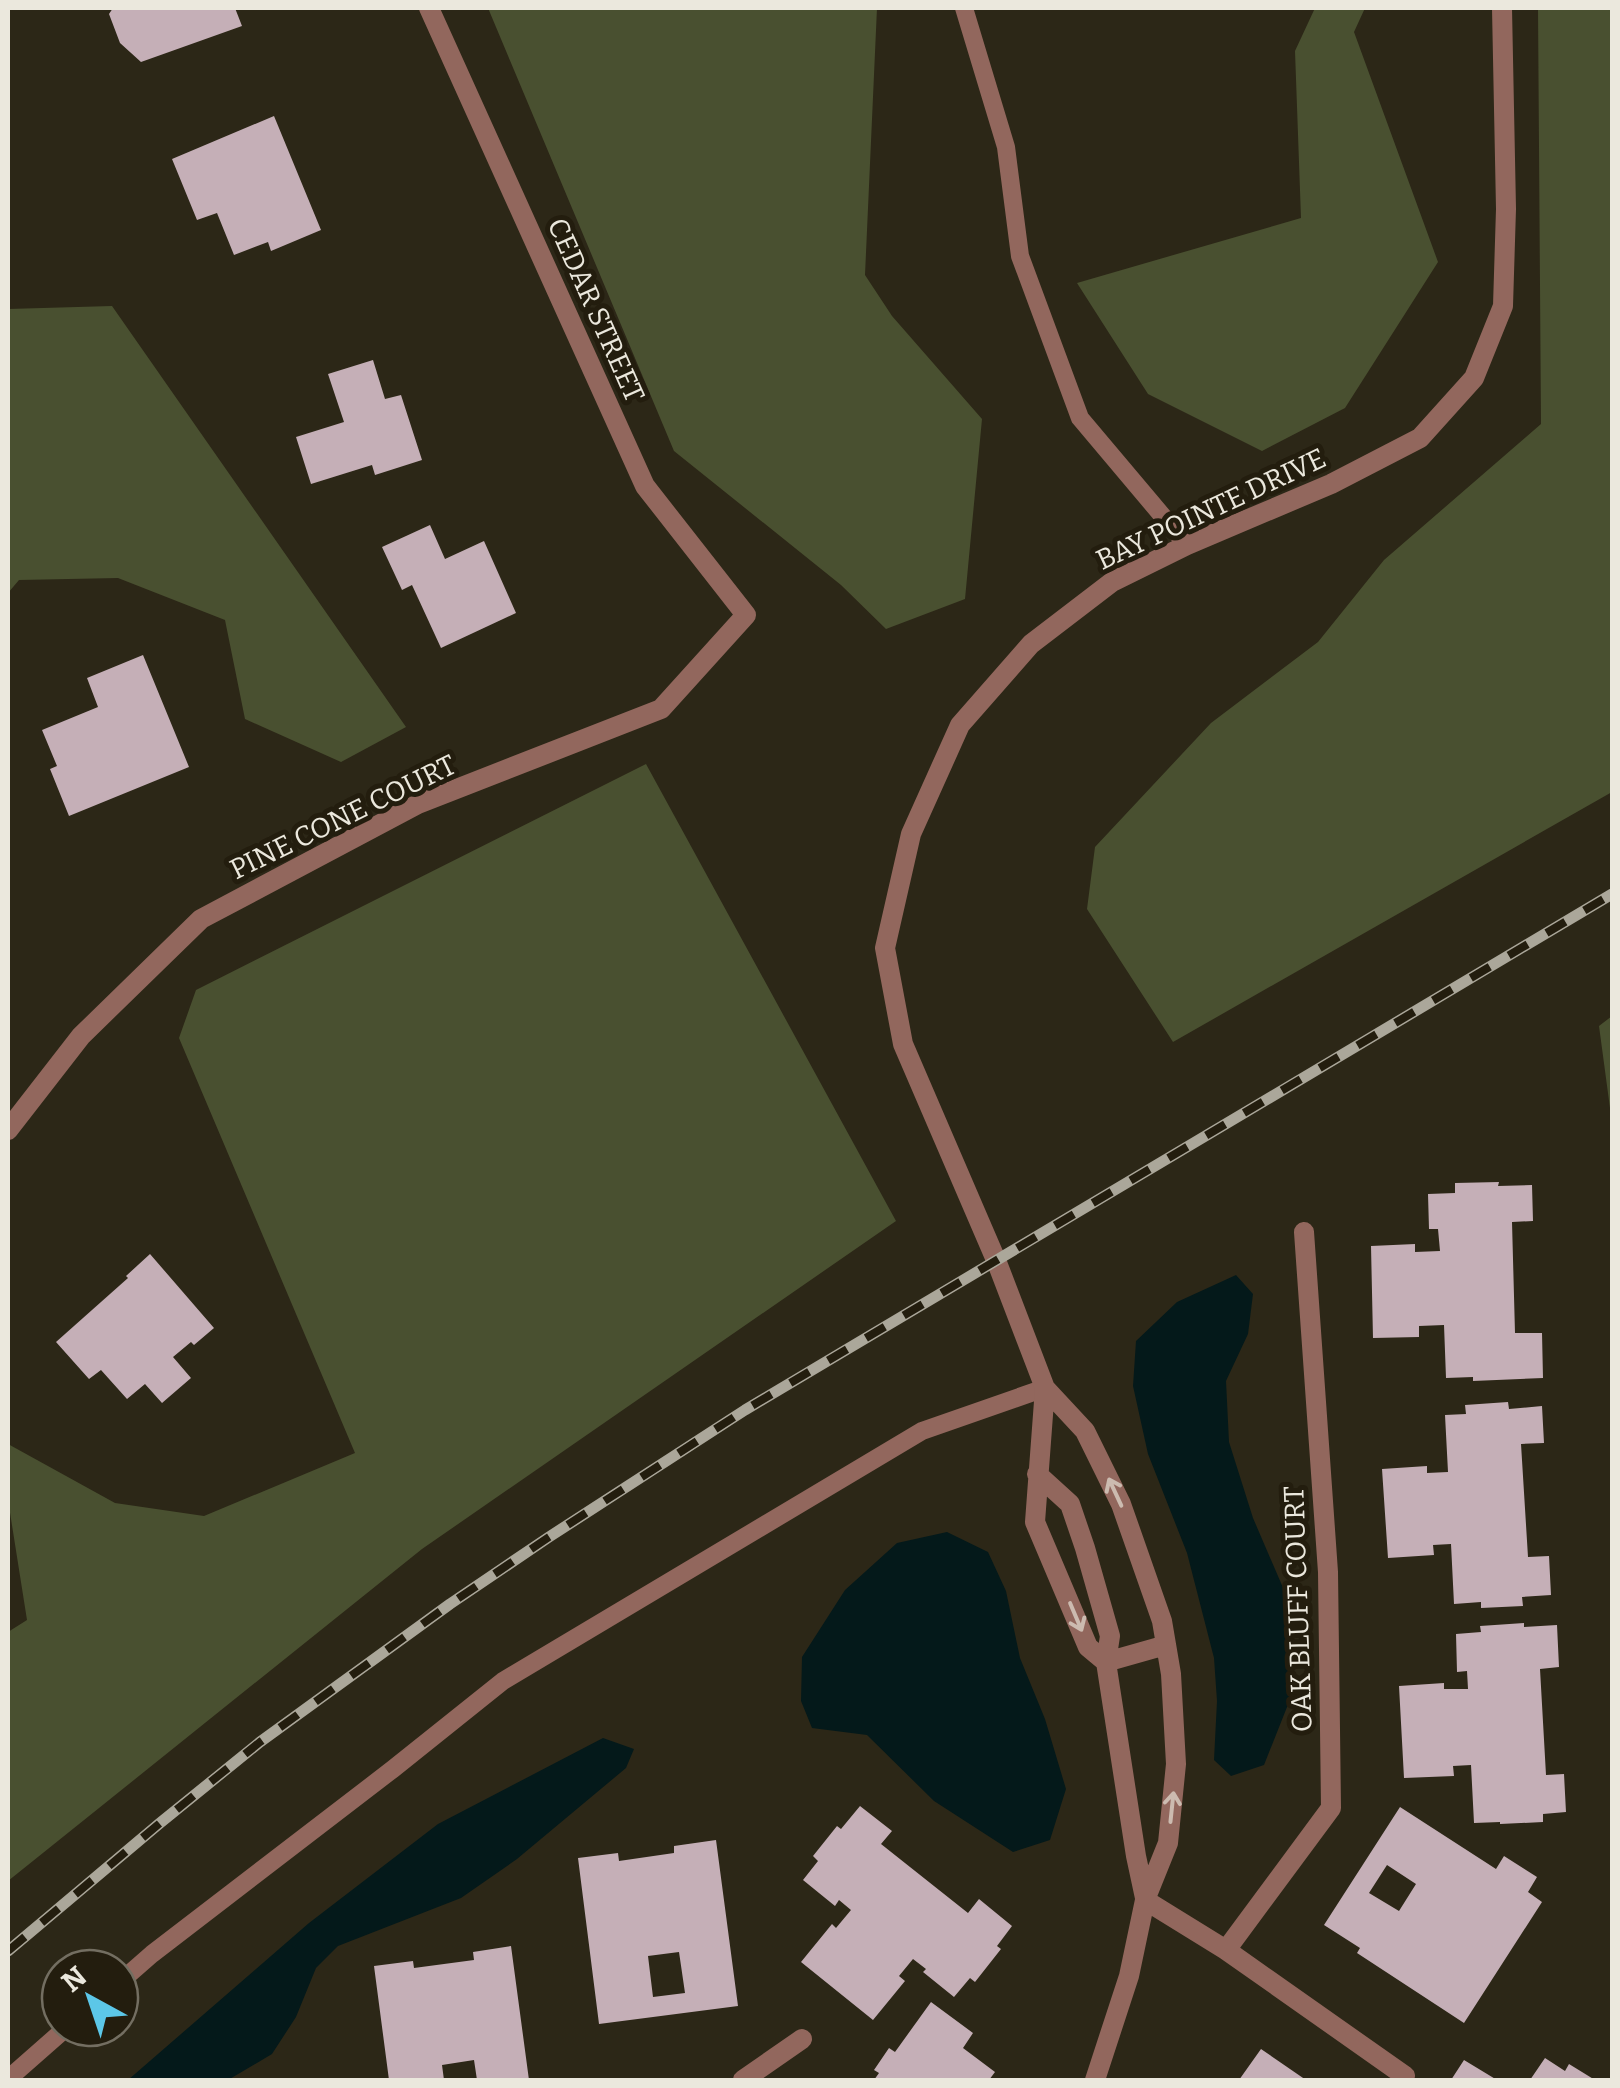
<svg xmlns="http://www.w3.org/2000/svg" width="1620" height="2088" font-family="Bitter,serif">
<rect width="100%" height="100%" fill="#2c2717"/>
<path fill="#495030" d="M 488,8 L 877,8 L 865,275 L 892,316 L 982,419 L 965,599 L 886,629 L 841,585 L 674,451 Z
M 1315,8 L 1365,8 L 1354,32 L 1438,262 L 1345,408 L 1262,451 L 1148,394 L 1077,283 L 1301,218 L 1295,51 Z
M 1538,8 L 1612,8 L 1612,792 L 1173,1042 L 1087,909 L 1095,847 L 1211,723 L 1318,642 L 1384,560 L 1541,424 Z
M 112,306 L 406,727 L 341,762 L 245,719 L 225,620 L 118,578 L 19,580 L 8,593 L 8,309 Z
M 646,764 L 896,1221 L 422,1549 L 8,1881 L 8,1632 L 27,1620 L 8,1500 L 8,1444 L 115,1503 L 204,1516 L 355,1453 L 179,1038 L 196,990 Z
M 1612,1016 L 1612,1123 L 1599,1026 Z"/>
<path fill="#04191a" d="M 1236,1275 L 1253,1294 L 1248,1334 L 1226,1381 L 1229,1442 L 1253,1518 L 1284,1590 L 1294,1645 L 1289,1702 L 1264,1765 L 1231,1776 L 1214,1760 L 1217,1701 L 1214,1658 L 1187,1553 L 1148,1454 L 1133,1386 L 1136,1341 L 1177,1302 Z
M 947,1532 L 988,1552 L 1006,1591 L 1020,1658 L 1045,1719 L 1066,1789 L 1050,1840 L 1013,1852 L 934,1801 L 867,1735 L 812,1728 L 801,1701 L 802,1657 L 845,1590 L 897,1543 Z
M 603,1738 L 634,1749 L 626,1768 L 517,1859 L 461,1898 L 338,1946 L 316,1968 L 296,2017 L 272,2054 L 228,2080 L 128,2080 L 309,1923 L 438,1824 Z"/>
<path fill="#c5afb7" fill-rule="evenodd" d="M 113,8 L 235,8 L 242,26 L 141,62 L 120,43 L 109,14 Z
M 274,116 L 321,230 L 271,251 L 268,242 L 234,255 L 217,213 L 197,220 L 172,159 Z
M 373,360 L 385,399 L 401,395 L 422,460 L 375,475 L 372,465 L 311,484 L 296,437 L 344,422 L 328,374 Z
M 430,525 L 445,559 L 484,541 L 516,613 L 441,648 L 412,585 L 402,590 L 382,547 Z
M 143,655 L 189,767 L 69,816 L 50,769 L 57,766 L 42,730 L 98,707 L 87,678 Z
M 1499,1182 L 1498,1186 L 1532,1185 L 1533,1221 L 1512,1222 L 1515,1333 L 1542,1333 L 1543,1378 L 1473,1381 L 1473,1377 L 1446,1378 L 1444,1325 L 1419,1326 L 1419,1337 L 1373,1338 L 1371,1246 L 1415,1244 L 1415,1252 L 1440,1251 L 1438,1229 L 1429,1229 L 1428,1194 L 1455,1193 L 1455,1183 Z
M 150,1254 L 214,1328 L 194,1345 L 191,1342 L 173,1357 L 191,1378 L 162,1403 L 145,1384 L 127,1399 L 101,1370 L 89,1379 L 56,1342 L 128,1278 L 126,1276 Z
M 1508,1402 L 1509,1409 L 1542,1406 L 1544,1443 L 1521,1444 L 1528,1557 L 1549,1556 L 1551,1595 L 1522,1597 L 1523,1606 L 1481,1608 L 1481,1602 L 1454,1604 L 1451,1544 L 1433,1545 L 1434,1555 L 1388,1558 L 1382,1469 L 1427,1466 L 1427,1473 L 1448,1472 L 1445,1415 L 1466,1414 L 1465,1405 Z
M 1524,1623 L 1524,1627 L 1557,1625 L 1559,1667 L 1540,1669 L 1546,1775 L 1564,1774 L 1566,1812 L 1543,1814 L 1543,1822 L 1500,1824 L 1500,1822 L 1474,1823 L 1471,1765 L 1453,1766 L 1454,1776 L 1404,1778 L 1399,1686 L 1444,1683 L 1444,1689 L 1468,1689 L 1467,1671 L 1457,1672 L 1456,1634 L 1481,1632 L 1480,1626 Z
M 860,1806 L 892,1831 L 881,1844 L 968,1913 L 979,1899 L 1012,1926 L 997,1946 L 1001,1949 L 975,1982 L 970,1978 L 954,1997 L 923,1972 L 926,1969 L 913,1959 L 899,1976 L 905,1981 L 873,2020 L 801,1962 L 832,1924 L 836,1928 L 851,1910 L 839,1900 L 835,1906 L 803,1880 L 818,1861 L 813,1856 L 837,1826 L 841,1829 Z
M 1400,1807 L 1496,1869 L 1504,1856 L 1537,1877 L 1528,1892 L 1542,1902 L 1464,2023 L 1357,1953 L 1360,1948 L 1324,1925 ZM 1387,1865 L 1416,1884 L 1399,1911 L 1369,1893 Z
M 716,1840 L 738,2006 L 599,2024 L 578,1858 L 618,1853 L 619,1861 L 674,1853 L 674,1846 ZM 679,1952 L 685,1993 L 653,1997 L 648,1956 Z
M 511,1946 L 529,2080 L 477,2080 L 474,2060 L 442,2065 L 444,2080 L 389,2080 L 374,1966 L 413,1961 L 414,1968 L 474,1960 L 473,1952 Z
M 931,2002 L 973,2033 L 963,2048 L 995,2072 L 989,2080 L 874,2080 L 879,2073 L 874,2070 L 889,2048 L 895,2052 Z
M 1261,2049 L 1306,2080 L 1239,2080 Z
M 1545,2058 L 1565,2071 L 1569,2064 L 1595,2080 L 1530,2080 Z
M 1464,2060 L 1497,2080 L 1451,2080 Z"/>
<g fill="none" stroke-linecap="round" stroke-linejoin="round">
<path stroke="#92675d" stroke-width="18" d="M 964,8 L 1006,147 L 1020,256 L 1080,418 L 1187,545
M 120,1982 L 152,1954 L 393,1769 L 503,1681 L 922,1431 L 1045,1388
M 8,2079 L 66,2028"/>
<path stroke="#92675d" stroke-width="20" d="M 8,1130 L 81,1036 L 201,919 L 418,804 L 661,709 L 746,615 L 645,486 L 429,8
M 1045,1388 L 1035,1522 L 1088,1647 L 1106,1662 L 1136,1856 L 1145,1898
M 1037,1474 L 1070,1504 L 1085,1548 L 1110,1636 L 1106,1662 L 1166,1645
M 1145,1900 L 1226,1950 L 1331,1808 L 1328,1572 L 1304,1232
M 1226,1950 L 1405,2076
M 743,2080 L 802,2039
M 1095,2080 L 1129,1976 L 1145,1900 L 1168,1843 L 1176,1764 L 1171,1674 L 1162,1621 L 1121,1504 L 1085,1431 L 1045,1388 L 996,1260 L 903,1044 L 885,948 L 911,834 L 960,725 L 1031,644 L 1112,582 L 1187,545 L 1331,484 L 1420,438 L 1474,378 L 1503,306 L 1506,209 L 1502,8"/>
<g stroke="#aba79a" stroke-width="11">
<path id="rail" d="M 8,1951 L 160,1823 L 260,1742 L 450,1604 L 549,1537 L 745,1410 L 1612,894"/>
</g>
<use href="#rail" stroke="#231d0e" stroke-width="8" stroke-dasharray="22" stroke-linecap="butt"/>
</g>
<defs><path id="oneway-shaft" d="M-6 0H5M1.5-3L5.5 0L1.5 3" fill="none" stroke-width="1.6" stroke-linecap="round" stroke-linejoin="round" transform="scale(2.5)"/></defs>
<g stroke="#ccbbb0">
<use href="#oneway-shaft" transform="translate(1115 1492) rotate(-115)"/>
<use href="#oneway-shaft" transform="translate(1076 1617) rotate(67)"/>
<use href="#oneway-shaft" transform="translate(1172 1807) rotate(-84)"/>
</g>
<g text-anchor="middle" dominant-baseline="central" stroke-width="10" stroke-linejoin="round" paint-order="stroke">
<g font-size="28" fill="#ebe8dd" stroke="#231d0e">
<text transform="translate(596 310) rotate(66)">CEDAR STREET</text>
<text transform="translate(1211 509) rotate(-25)">BAY POINTE DRIVE</text>
<text transform="translate(343 817) rotate(-26)">PINE CONE COURT</text>
<text transform="translate(1298 1609) rotate(-92)">OAK BLUFF COURT</text>
</g>
</g>
<rect width="1620" height="2088" fill="none" stroke="#ebe8dd" stroke-width="20"/>
<g transform="translate(90 1998) rotate(320)"><circle r="48" fill="#231d0e" stroke="#736e61" stroke-width="2.5"/>
<path d="M0-8L18 38L0 25L-18 38Z" fill="#5cc7e8"/>
<text y="-15" font-size="28" font-weight="bold" text-anchor="middle" fill="#ebe8dd">N</text>
</g>
</svg>
